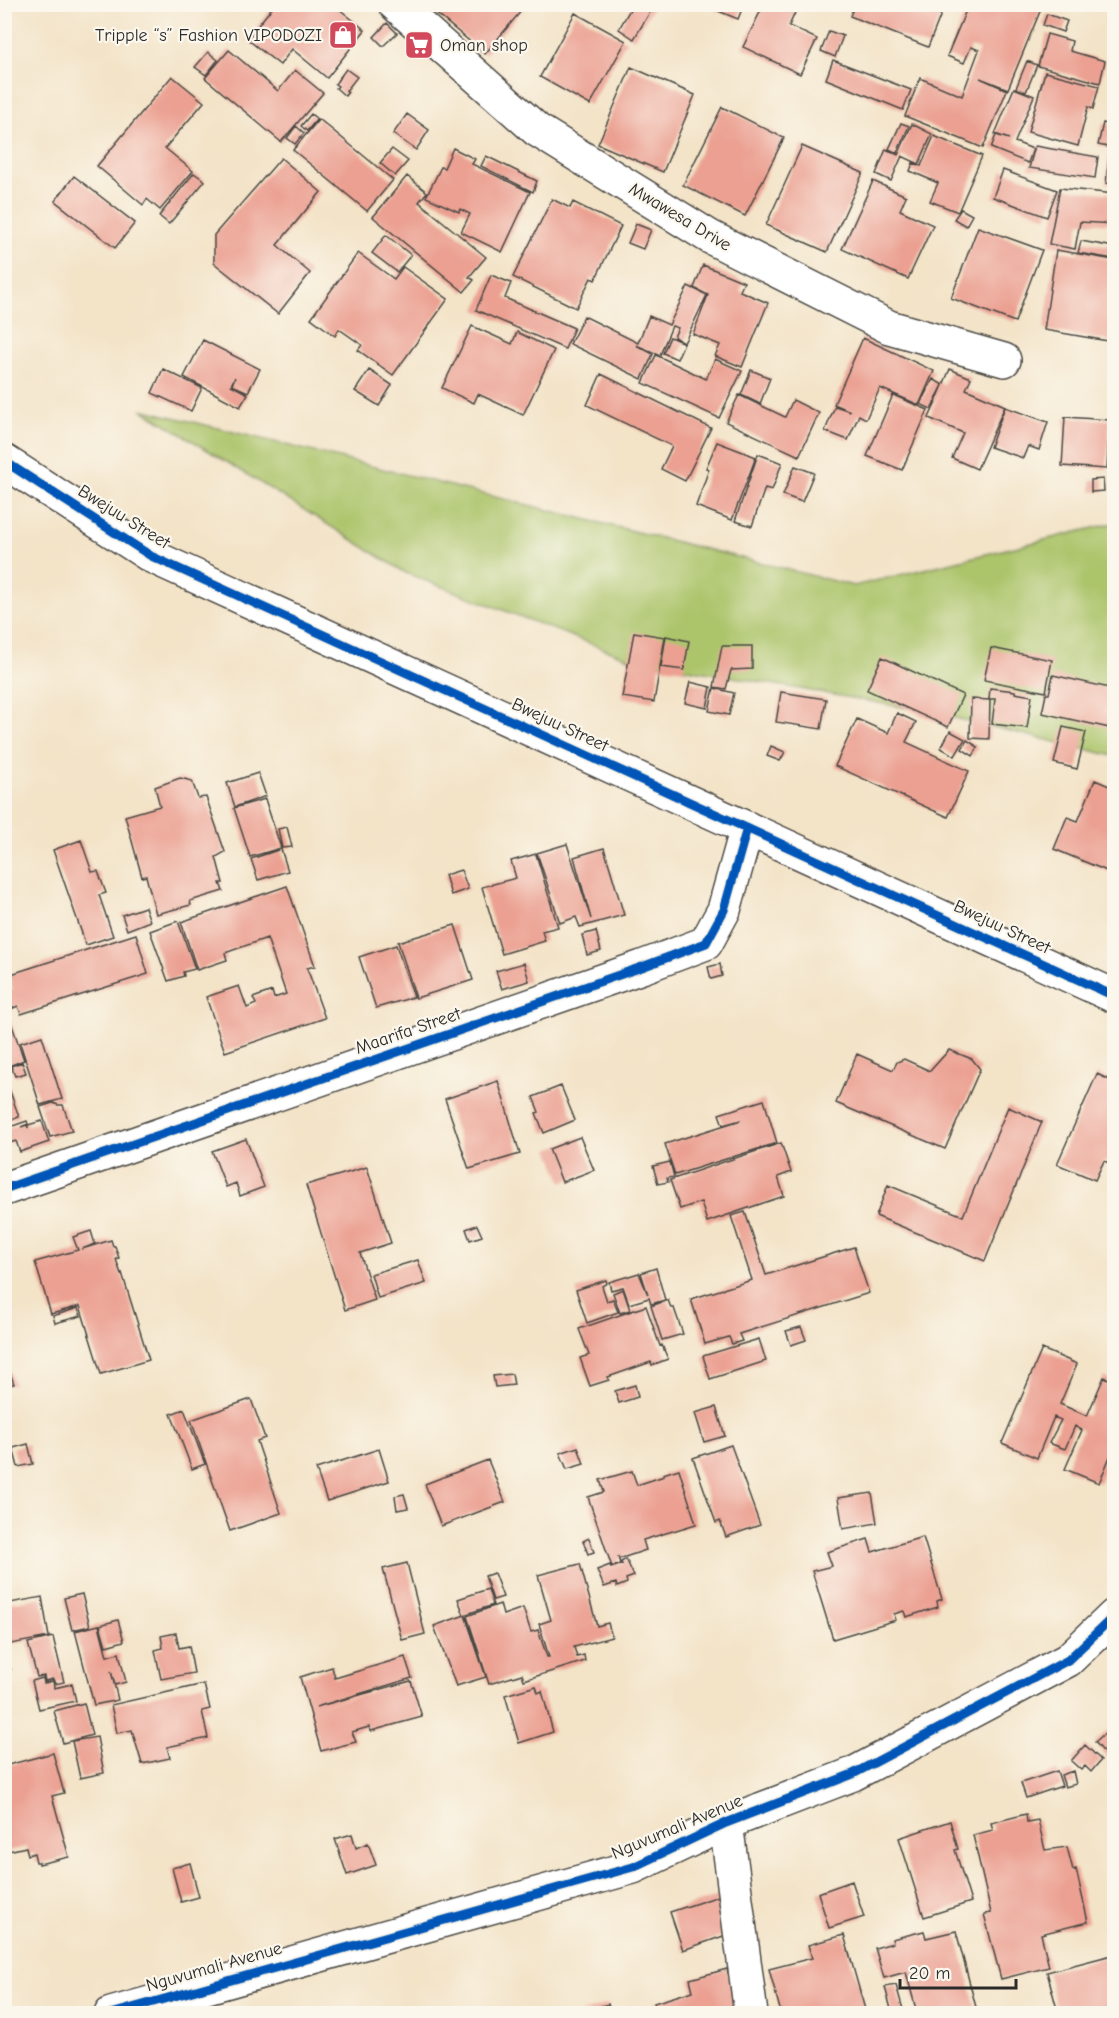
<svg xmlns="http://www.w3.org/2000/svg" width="1119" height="2018" font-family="'Comic Neue',sans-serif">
<rect width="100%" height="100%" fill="#fbf7ec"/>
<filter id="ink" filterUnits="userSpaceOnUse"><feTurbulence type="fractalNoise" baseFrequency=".0167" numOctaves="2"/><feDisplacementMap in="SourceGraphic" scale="12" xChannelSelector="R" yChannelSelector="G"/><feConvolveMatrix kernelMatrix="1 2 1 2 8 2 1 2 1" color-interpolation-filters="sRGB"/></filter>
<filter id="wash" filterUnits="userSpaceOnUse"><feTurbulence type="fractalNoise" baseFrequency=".008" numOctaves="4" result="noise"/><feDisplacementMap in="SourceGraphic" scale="24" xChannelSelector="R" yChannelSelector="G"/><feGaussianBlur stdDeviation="1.35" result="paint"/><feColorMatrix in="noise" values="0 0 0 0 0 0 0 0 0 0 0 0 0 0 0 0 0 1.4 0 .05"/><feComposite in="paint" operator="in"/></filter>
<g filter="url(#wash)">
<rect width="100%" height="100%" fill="#f3e3c7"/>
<path fill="#acc46a" stroke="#6c784a" stroke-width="1.5" d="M 141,409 L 854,586 L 1114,523 L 1114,756 L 930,712 L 631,659 L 406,573 Z"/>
<g id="blocks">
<path fill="#eba092" d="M 275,4 L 333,4 L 365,30 L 327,78 L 292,49 L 280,65 L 247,39 Z
M 436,4 L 527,4 L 485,54 L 432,10 Z
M 633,4 L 655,4 L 634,39 L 619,29 Z
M 701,4 L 744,4 L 738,19 Z
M 764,4 L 799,4 L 789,26 L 817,39 L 800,74 L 743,47 Z
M 855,4 L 945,4 L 928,47 L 850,16 Z
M 975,4 L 1033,4 L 1041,9 L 1008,89 L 980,78 L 1007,90 L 983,148 L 905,116 L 920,78 L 962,96 L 979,50 L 971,47 L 964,63 L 947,56 L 967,8 L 973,10 Z
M 575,13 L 626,41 L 590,105 L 540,77 Z
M 1047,14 L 1067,21 L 1063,32 L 1043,25 Z
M 387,23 L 397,33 L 383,46 L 374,37 Z
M 829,31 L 843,36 L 835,57 L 821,51 Z
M 1047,34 L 1072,41 L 1070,51 L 1105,61 L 1100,83 L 1038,66 Z
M 229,50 L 278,91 L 295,70 L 323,93 L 281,142 L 205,78 Z
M 208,52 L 218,60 L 206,75 L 195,67 Z
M 833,60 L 911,90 L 903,110 L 826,79 Z
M 1027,61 L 1037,65 L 1026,92 L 1016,88 Z
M 631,67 L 695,95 L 663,172 L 598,144 Z
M 346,69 L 357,77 L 346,91 L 348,92 L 345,96 L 336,88 L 338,86 L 335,84 Z
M 1045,72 L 1099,86 L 1093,109 L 1088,107 L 1078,146 L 1028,132 Z
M 172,76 L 204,102 L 165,148 L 193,171 L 160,210 L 147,199 L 143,205 L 97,166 Z
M 1014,88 L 1034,96 L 1015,142 L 1033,149 L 1028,163 L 991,148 L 996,135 L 1009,139 L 995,134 Z
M 722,107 L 784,138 L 745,216 L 683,185 Z
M 311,114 L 317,119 L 307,131 L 301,126 Z
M 407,114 L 429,130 L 416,150 L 393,134 Z
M 319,119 L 393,180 L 367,211 L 293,150 Z
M 1113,120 L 1114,120 L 1114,184 L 1106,183 Z
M 901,123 L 909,126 L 897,153 L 889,149 Z
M 1103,123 L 1112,125 L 1108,147 L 1098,145 Z
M 912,124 L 932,134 L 919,164 L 902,156 L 891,181 L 876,174 L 886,149 L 898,155 Z
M 296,126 L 304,133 L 295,144 L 287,138 Z
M 934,136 L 982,156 L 958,212 L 930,201 L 938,183 L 910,171 L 913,163 L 921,166 Z
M 802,146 L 863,173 L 827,252 L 766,225 Z
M 1035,146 L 1098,157 L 1095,178 L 1029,168 Z
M 453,148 L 475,159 L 472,164 L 530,192 L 502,252 L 461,232 L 470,214 L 460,209 L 459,212 L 426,197 L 441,167 L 444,168 Z
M 392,149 L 408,161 L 395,176 L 380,163 Z
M 486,156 L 537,181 L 533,192 L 481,166 Z
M 281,158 L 321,192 L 277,245 L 310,273 L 278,314 L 214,263 L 214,235 Z
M 1003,170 L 1057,190 L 1047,217 L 993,197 Z
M 194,173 L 205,181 L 169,224 L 159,216 Z
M 74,176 L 135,223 L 115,248 L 55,201 Z
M 407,176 L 427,192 L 419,202 L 486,257 L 469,277 L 474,280 L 464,292 L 373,217 Z
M 873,181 L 906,196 L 900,210 L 933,225 L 908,279 L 842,249 Z
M 1060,188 L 1114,194 L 1114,224 L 1080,222 L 1075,249 L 1049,244 Z
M 552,199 L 570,208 L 573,202 L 621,226 L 595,280 L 591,278 L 576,308 L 513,277 Z
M 961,209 L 972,215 L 966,226 L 954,219 Z
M 636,224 L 651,230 L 643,249 L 628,243 Z
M 978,227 L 1042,250 L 1015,322 L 951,298 Z
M 386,235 L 411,255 L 397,272 L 372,253 Z
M 1081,241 L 1114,247 L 1114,259 L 1078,253 Z
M 1056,250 L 1114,260 L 1114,342 L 1044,330 Z
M 358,253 L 394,279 L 403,267 L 448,299 L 393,375 L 358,350 L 362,345 L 339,329 L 335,336 L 311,318 Z
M 703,265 L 744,282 L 740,291 L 768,303 L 742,367 L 715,356 L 720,345 L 693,334 L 708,295 L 694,288 Z
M 491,275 L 511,283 L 505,298 L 574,328 L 565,349 L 476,310 Z
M 688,286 L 707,295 L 684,343 L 674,337 L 678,328 L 672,326 L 660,355 L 636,345 L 653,354 L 642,379 L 570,344 L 584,316 L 638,343 L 649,316 L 669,325 Z
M 472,326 L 512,344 L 517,332 L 554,350 L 523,415 L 478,394 L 474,403 L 442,388 Z
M 670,337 L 684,343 L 677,359 L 663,353 Z
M 863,338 L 934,371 L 919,405 L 880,388 L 866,419 L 859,415 L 848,440 L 825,431 L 835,406 L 850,411 L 834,404 Z
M 203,340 L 260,369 L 248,392 L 232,385 L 235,377 L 231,385 L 248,394 L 240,407 L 184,377 Z
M 656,355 L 706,379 L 715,359 L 742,371 L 719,418 L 643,383 Z
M 163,369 L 202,388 L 191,411 L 152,393 Z
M 950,369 L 971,378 L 966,389 L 1005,406 L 977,469 L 952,458 L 963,433 L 929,418 Z
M 369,370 L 392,385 L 379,406 L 355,391 Z
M 751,370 L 770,378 L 760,404 L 741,395 Z
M 601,374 L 711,428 L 685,481 L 661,469 L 672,446 L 587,405 Z
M 933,379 L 943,385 L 931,409 L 920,404 Z
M 739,395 L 785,417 L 793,400 L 819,413 L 799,456 L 726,422 Z
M 893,395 L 928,410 L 902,470 L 867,456 Z
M 1005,407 L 1048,422 L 1039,450 L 1028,446 L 1023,458 L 990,447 Z
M 1065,417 L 1110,420 L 1107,469 L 1062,466 Z
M 717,442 L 756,457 L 732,520 L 696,506 L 709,469 L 706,468 Z
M 758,454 L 782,463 L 772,490 L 765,488 L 752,526 L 735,521 Z
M 795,466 L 814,473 L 802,502 L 783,495 Z
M 1103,479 L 1104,491 L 1091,492 L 1091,480 Z
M 634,632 L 665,637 L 654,702 L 622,697 Z
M 666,636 L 689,641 L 684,670 L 661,667 Z
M 722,646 L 752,646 L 752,669 L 731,670 L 726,689 L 714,687 Z
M 991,648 L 1052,660 L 1046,692 L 984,680 Z
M 882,657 L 963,695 L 948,727 L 867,690 Z
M 1053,675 L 1114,689 L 1114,729 L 1042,713 L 1046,694 L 1049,694 Z
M 690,682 L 711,687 L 707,708 L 685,703 Z
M 714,688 L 734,693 L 729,715 L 709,711 Z
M 990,688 L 1015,691 L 1015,693 L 1032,696 L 1027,728 L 992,724 L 995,699 L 989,699 Z
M 781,692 L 826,699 L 821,729 L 776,722 Z
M 971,699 L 990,700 L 989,739 L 970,738 Z
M 897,713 L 916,722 L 906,742 L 969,771 L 948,817 L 835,766 L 857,719 L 888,733 Z
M 1063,727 L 1086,732 L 1077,769 L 1054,763 Z
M 950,731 L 965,739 L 955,756 L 941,748 Z
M 967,740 L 978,747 L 973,756 L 962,749 Z
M 771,746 L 785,752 L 780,761 L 767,756 Z
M 258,773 L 266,796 L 235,807 L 227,783 Z
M 180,778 L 192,781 L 198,798 L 206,797 L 225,852 L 216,857 L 223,883 L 220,883 L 223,891 L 190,901 L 191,905 L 156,914 L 146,876 L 142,877 L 125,816 L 160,806 L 155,787 Z
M 1095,780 L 1114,788 L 1114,874 L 1054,849 L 1067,817 L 1078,821 Z
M 265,799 L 281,848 L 250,857 L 234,808 Z
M 287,827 L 292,847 L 282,848 L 278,829 Z
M 81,840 L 92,872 L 98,871 L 106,893 L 99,895 L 113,936 L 86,945 L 53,850 Z
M 567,844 L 591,919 L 574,857 L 604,848 L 624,915 L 580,927 L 576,917 L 560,923 L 537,853 Z
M 281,849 L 288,871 L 258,880 L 251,859 Z
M 536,854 L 558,927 L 542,931 L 545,941 L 502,954 L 482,887 L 516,878 L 511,861 Z
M 461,870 L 468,889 L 451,895 L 445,875 Z
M 287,886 L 315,966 L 307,968 L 325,1018 L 225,1052 L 206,997 L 239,986 L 247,1008 L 256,1004 L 253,998 L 272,991 L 274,998 L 286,994 L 267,938 L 225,953 L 227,960 L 197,970 L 181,922 Z
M 145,907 L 150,921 L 127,930 L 122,915 Z
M 178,921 L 195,969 L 183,972 L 184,976 L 168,981 L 150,931 Z
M 455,925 L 473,980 L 416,998 L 398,942 Z
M 596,931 L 601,951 L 587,955 L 582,935 Z
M 136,934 L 148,974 L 21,1014 L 18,1006 L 11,1009 L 7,993 L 13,991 L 8,975 Z
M 396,945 L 414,997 L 376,1008 L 359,957 Z
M 524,963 L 529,981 L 502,989 L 496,971 Z
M 720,964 L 722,976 L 711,979 L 708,967 Z
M 5,1005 L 24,1060 L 9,1066 L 4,1060 Z
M 42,1036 L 62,1099 L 40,1105 L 20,1043 Z
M 949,1050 L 972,1059 L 980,1069 L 945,1149 L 836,1103 L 857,1054 L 893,1070 L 897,1062 L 904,1059 L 930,1071 Z
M 22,1062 L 26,1073 L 15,1076 L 11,1066 Z
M 4,1074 L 19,1117 L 4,1121 Z
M 1097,1074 L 1114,1082 L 1114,1165 L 1104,1161 L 1095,1180 L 1057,1164 Z
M 498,1081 L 520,1154 L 469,1169 L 445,1099 Z
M 561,1086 L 575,1120 L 544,1133 L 536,1113 L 539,1112 L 533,1097 Z
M 764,1100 L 777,1143 L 675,1175 L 665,1144 L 741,1120 L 723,1125 L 719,1114 Z
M 53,1103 L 58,1105 L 63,1105 L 72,1131 L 50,1137 L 40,1107 Z
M 1008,1107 L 1042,1122 L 985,1261 L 876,1216 L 888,1185 L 963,1216 Z
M 27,1121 L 28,1124 L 21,1127 L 27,1125 L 28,1128 L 28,1125 L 42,1121 L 49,1142 L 20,1152 L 16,1141 L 4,1145 L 4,1129 Z
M 580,1137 L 594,1170 L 562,1182 L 549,1149 Z
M 246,1139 L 264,1187 L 240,1196 L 236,1183 L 226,1187 L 212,1151 Z
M 781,1143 L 791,1172 L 778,1177 L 784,1196 L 707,1222 L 701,1202 L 680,1209 L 670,1180 Z
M 670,1162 L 674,1177 L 667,1178 L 668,1182 L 658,1184 L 653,1166 Z
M 367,1167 L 391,1243 L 360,1253 L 375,1300 L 345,1310 L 306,1185 Z
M 745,1212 L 766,1275 L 854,1247 L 869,1293 L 739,1334 L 742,1341 L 732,1344 L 729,1337 L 705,1344 L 691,1299 L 752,1280 L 731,1216 Z
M 477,1225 L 482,1236 L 470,1240 L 466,1229 Z
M 91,1231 L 95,1244 L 82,1249 L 111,1240 L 113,1246 L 115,1246 L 119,1258 L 116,1259 L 121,1274 L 122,1273 L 149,1360 L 101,1374 L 80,1306 L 51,1314 L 35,1262 L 78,1250 L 73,1237 Z
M 418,1260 L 426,1283 L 378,1298 L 371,1274 Z
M 656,1268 L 665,1300 L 651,1304 L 649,1298 L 629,1304 L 623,1287 L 611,1290 L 609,1282 L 639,1273 L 648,1295 L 641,1273 Z
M 606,1280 L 607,1283 L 602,1286 L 607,1301 L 613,1299 L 618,1312 L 587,1323 L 576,1290 Z
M 623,1289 L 630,1310 L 620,1313 L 613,1293 Z
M 668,1300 L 671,1308 L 674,1308 L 683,1334 L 662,1340 L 651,1306 Z
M 646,1306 L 660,1346 L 662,1345 L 668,1359 L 652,1365 L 651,1362 L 608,1377 L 609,1380 L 590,1386 L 580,1358 L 589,1355 L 579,1329 Z
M 78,1308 L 81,1316 L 55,1323 L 53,1316 Z
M 801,1327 L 806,1340 L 791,1345 L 786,1331 Z
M 759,1339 L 766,1361 L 710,1379 L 703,1356 Z
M 1042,1349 L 1077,1364 L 1060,1404 L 1087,1416 L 1104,1377 L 1114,1381 L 1114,1447 L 1099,1483 L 1065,1469 L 1082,1430 L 1075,1426 L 1065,1449 L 1049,1443 L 1061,1420 L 1054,1417 L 1037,1458 L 1002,1443 Z
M 4,1355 L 14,1384 L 4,1386 Z
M 512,1374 L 514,1385 L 495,1387 L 493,1376 Z
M 635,1385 L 638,1397 L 619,1403 L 615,1391 Z
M 251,1399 L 265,1438 L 257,1441 L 281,1513 L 230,1531 L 191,1420 Z
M 716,1407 L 725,1436 L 704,1442 L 695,1413 Z
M 184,1409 L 205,1464 L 192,1469 L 171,1414 Z
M 28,1444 L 33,1464 L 18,1467 L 13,1448 Z
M 731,1445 L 760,1525 L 726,1537 L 720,1521 L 716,1523 L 693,1458 Z
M 578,1447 L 584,1464 L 567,1469 L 560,1453 Z
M 379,1449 L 389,1481 L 327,1501 L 316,1469 Z
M 488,1460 L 505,1502 L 441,1526 L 425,1484 Z
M 679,1469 L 696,1524 L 643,1540 L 646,1550 L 619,1559 L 618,1556 L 620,1564 L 612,1567 L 588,1497 L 604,1492 L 600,1480 L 632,1471 L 637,1485 L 664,1476 L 663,1474 Z
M 872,1493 L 877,1523 L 843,1529 L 838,1498 Z
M 404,1494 L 408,1508 L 397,1510 L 395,1496 Z
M 923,1537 L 942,1599 L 937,1601 L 938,1607 L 906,1617 L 904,1611 L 894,1614 L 896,1620 L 833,1639 L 812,1571 L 832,1566 L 827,1552 L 868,1539 L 872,1552 Z
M 589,1538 L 594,1552 L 588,1554 L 583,1541 Z
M 626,1559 L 634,1576 L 626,1579 L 627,1583 L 617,1587 L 616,1583 L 604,1587 L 597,1570 L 610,1565 L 611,1568 L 622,1564 L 621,1562 Z
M 407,1563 L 425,1634 L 402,1640 L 383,1569 Z
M 580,1564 L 597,1626 L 608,1623 L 612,1637 L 574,1647 L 577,1657 L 584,1655 L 585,1661 L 524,1680 L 522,1674 L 489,1684 L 467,1616 L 500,1604 L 503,1615 L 523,1608 L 531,1632 L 538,1630 L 547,1657 L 549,1657 L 539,1624 L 551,1620 L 538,1575 Z
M 494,1573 L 503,1597 L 493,1600 L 485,1576 Z
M 488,1589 L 493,1605 L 464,1615 L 458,1599 Z
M 82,1594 L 90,1626 L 72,1630 L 64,1598 Z
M 42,1597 L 49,1637 L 11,1644 L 4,1604 Z
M 465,1615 L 486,1677 L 456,1686 L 434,1626 Z
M 118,1620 L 124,1641 L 106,1646 L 100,1625 Z
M 99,1625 L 107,1656 L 119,1653 L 126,1682 L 115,1685 L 111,1671 L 118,1700 L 94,1705 L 75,1631 Z
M 176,1633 L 179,1648 L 189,1646 L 194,1673 L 161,1679 L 155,1650 L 163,1648 L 161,1636 Z
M 53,1637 L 64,1682 L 55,1684 L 53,1679 L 45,1681 L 44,1676 L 37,1677 L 28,1643 Z
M 4,1647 L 11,1670 L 4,1671 Z
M 405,1657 L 412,1678 L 316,1707 L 411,1681 L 422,1717 L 371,1731 L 369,1727 L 352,1732 L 356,1742 L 321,1751 L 300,1677 L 332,1667 L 335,1678 Z
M 43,1678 L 44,1683 L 53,1681 L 54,1688 L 72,1684 L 76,1701 L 39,1709 L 32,1681 Z
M 204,1684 L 210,1709 L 202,1711 L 208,1738 L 167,1747 L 170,1758 L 142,1764 L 132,1730 L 117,1733 L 111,1705 Z
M 536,1686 L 538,1693 L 542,1691 L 553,1732 L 519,1743 L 505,1695 Z
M 84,1703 L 92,1735 L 63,1743 L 54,1711 Z
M 1114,1725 L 1114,1764 L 1095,1742 Z
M 97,1737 L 104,1773 L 80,1778 L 72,1741 Z
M 1085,1745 L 1101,1760 L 1091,1772 L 1085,1766 L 1081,1770 L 1071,1761 Z
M 53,1753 L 64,1793 L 52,1796 L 69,1857 L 39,1864 L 39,1862 L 36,1862 L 34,1853 L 28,1855 L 26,1847 L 4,1852 L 4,1766 Z
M 1057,1771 L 1062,1786 L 1026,1798 L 1021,1783 Z
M 1073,1771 L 1076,1784 L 1065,1787 L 1061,1775 Z
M 1026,1814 L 1027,1822 L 1038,1820 L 1045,1850 L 1067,1847 L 1073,1870 L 1076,1869 L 1088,1922 L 1041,1934 L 1049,1967 L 1001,1979 L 984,1914 L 991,1913 L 973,1835 L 993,1830 L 991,1823 Z
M 950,1821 L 958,1849 L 955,1850 L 971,1902 L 924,1917 L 899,1838 Z
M 352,1834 L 356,1848 L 368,1843 L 376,1865 L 347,1875 L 335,1839 Z
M 190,1863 L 199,1897 L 181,1902 L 172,1868 Z
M 852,1881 L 864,1917 L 829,1928 L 818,1893 Z
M 722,1895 L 735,1932 L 683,1950 L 670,1912 Z
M 924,1931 L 926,1938 L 956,1931 L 977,2011 L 967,2013 L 917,2013 L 906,1972 L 884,1978 L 875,1948 L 893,1943 L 892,1939 Z
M 844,1935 L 866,2013 L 781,2013 L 769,1969 L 812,1958 L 808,1945 Z
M 1112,1955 L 1114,1964 L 1114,2013 L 1058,2013 L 1047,1972 Z
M 727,1969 L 740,2013 L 657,2013 L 654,2003 L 693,1991 L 690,1979 Z
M 896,1985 L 904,2013 L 892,2013 L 885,1987 Z
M 608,2004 L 611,2013 L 580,2013 Z
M 654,2006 L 656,2013 L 638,2013 L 638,2009 Z"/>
</g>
</g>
<g filter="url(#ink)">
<use href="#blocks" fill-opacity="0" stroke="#494742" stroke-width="1.5"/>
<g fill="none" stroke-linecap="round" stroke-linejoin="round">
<g stroke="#494742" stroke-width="36">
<path id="minor" d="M 395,4 L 537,130 L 710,237 L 889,327 L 1004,360
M 4,461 L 151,556 L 1114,996
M 4,1189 L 642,967 L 706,943 L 724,910 L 747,828
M 726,1823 L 751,2014
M 111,2014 L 633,1867 L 726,1823 L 853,1774 L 1068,1660 L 1114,1616"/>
</g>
<use href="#minor" stroke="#fff" stroke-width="33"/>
<g stroke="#fbf7ec" stroke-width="13">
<path id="cycleway" d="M 4,461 L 151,556 L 1114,996
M 4,1189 L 642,967 L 706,943 L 724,910 L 747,828
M 111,2014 L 633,1867 L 726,1823 L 853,1774 L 1068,1660 L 1114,1616"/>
</g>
<use href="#cycleway" stroke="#0057b8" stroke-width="9"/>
</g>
</g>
<defs>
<g id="shop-square" transform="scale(1.5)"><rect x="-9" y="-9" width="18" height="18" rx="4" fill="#d1495b" stroke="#fbf7ec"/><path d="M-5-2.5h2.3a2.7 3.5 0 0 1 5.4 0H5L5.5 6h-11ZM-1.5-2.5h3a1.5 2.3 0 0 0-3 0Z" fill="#fff"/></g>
<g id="supermarket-square" transform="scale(1.5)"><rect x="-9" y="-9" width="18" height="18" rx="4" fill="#d1495b" stroke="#fbf7ec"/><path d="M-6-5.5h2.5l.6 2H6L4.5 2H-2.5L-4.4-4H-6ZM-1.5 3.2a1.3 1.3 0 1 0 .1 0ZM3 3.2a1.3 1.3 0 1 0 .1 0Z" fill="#fff"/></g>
</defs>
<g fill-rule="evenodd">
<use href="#shop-square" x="343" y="35"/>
<use href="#supermarket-square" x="419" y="45"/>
</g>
<g text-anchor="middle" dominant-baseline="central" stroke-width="4.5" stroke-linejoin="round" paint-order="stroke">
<g font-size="18" fill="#2b2b2b" stroke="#fbf7ec" text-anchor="end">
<text x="322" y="35">Tripple “s” Fashion VIPODOZI</text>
<text x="440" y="45" text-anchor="start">Oman shop</text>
</g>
<g font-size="18" fill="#2b2b2b" stroke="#fbf7ec">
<text transform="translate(680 217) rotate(31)">Mwawesa Drive</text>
<text transform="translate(124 517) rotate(32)">Bwejuu Street</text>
<text transform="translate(560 725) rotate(25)">Bwejuu Street</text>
<text transform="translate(1002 927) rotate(25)">Bwejuu Street</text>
<text transform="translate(408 1031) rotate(-19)">Maarifa Street</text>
<text transform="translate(677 1827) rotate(-23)">Nguvumali Avenue</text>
<text transform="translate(214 1967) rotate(-16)">Nguvumali Avenue</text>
</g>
</g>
<rect width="1119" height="2018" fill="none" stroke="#fbf7ec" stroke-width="24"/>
<path d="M900 1979v9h116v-9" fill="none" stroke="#2b2b2b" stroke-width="3"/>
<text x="909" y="1979" font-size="18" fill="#2b2b2b" stroke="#fbf7ec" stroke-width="4.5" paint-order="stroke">20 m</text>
</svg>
